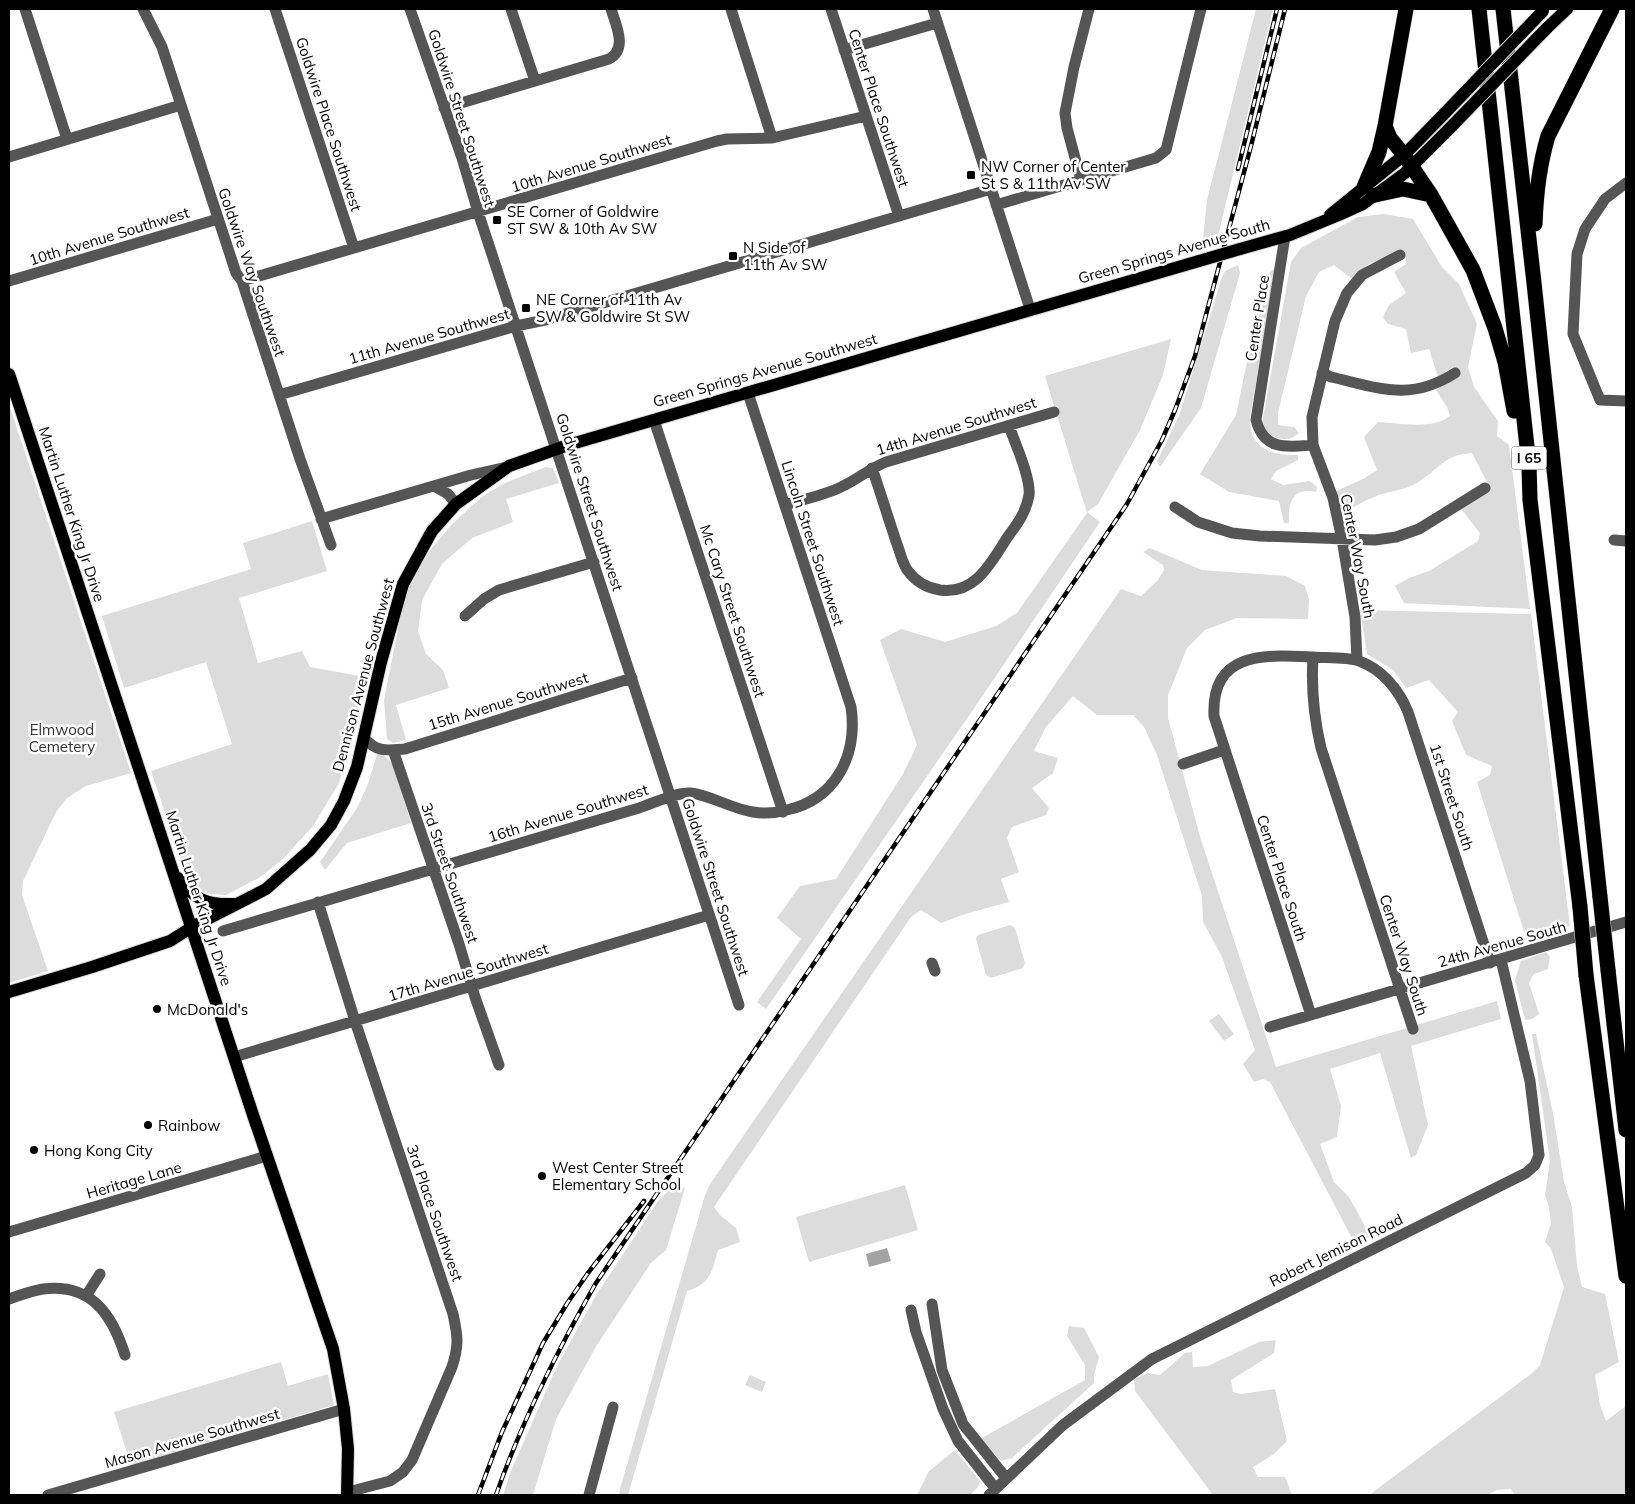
<svg xmlns="http://www.w3.org/2000/svg" width="1635" height="1504" font-family="Mulish,sans-serif">
<rect width="100%" height="100%" fill="#fff"/>
<path fill="#dcdcdc" d="M 1256,9 L 1273,9 L 1216,244 L 1202,249 L 1207,200 Z
M 1384,214 L 1413,219 L 1442,267 L 1459,284 L 1477,324 L 1468,367 L 1474,387 L 1498,421 L 1497,436 L 1509,445 L 1530,609 L 1404,603 L 1395,586 L 1409,578 L 1429,571 L 1478,541 L 1480,533 L 1461,509 L 1490,488 L 1472,453 C 1443,454 1437,472 1415,484 C 1402,491 1387,491 1374,497 C 1363,501 1353,508 1343,513 L 1334,492 L 1363,479 L 1377,470 L 1364,437 L 1378,422 C 1399,423 1433,430 1450,416 L 1447,407 L 1436,390 L 1456,375 L 1453,367 L 1438,377 L 1429,349 L 1411,353 L 1406,329 L 1388,324 L 1383,317 L 1389,305 L 1406,293 L 1394,272 L 1406,264 L 1406,258 L 1401,252 L 1369,264 L 1352,279 L 1334,265 L 1319,272 L 1306,296 L 1278,413 L 1278,425 L 1294,427 L 1299,433 C 1288,443 1278,439 1266,433 L 1262,424 L 1291,262 L 1301,248 L 1358,217 Z
M 1238,265 L 1240,273 L 1201,408 L 1160,467 L 1157,461 L 1179,416 L 1222,277 L 1225,271 Z
M 1274,269 L 1276,270 L 1250,417 C 1249,448 1271,456 1298,455 L 1298,460 L 1276,471 L 1271,479 L 1283,485 L 1310,481 L 1317,487 L 1316,492 C 1292,487 1288,503 1289,523 L 1284,523 L 1279,501 L 1229,492 L 1200,474 L 1236,415 L 1263,284 L 1269,273 Z
M 1171,339 L 1163,375 L 1140,430 L 1098,504 L 1087,512 L 1100,522 L 977,704 L 766,1009 L 757,1002 L 801,939 L 777,918 L 800,886 L 836,879 L 903,774 L 917,745 L 880,640 L 901,629 L 945,642 L 996,626 L 1017,613 L 1087,513 L 1045,376 Z
M 9,404 L 131,773 L 86,786 L 67,798 L 56,812 L 23,881 L 22,895 L 48,971 L 9,983 Z
M 546,467 L 553,468 L 559,483 L 506,499 L 513,522 L 472,538 L 442,564 L 422,600 L 418,631 L 426,654 L 443,670 L 449,688 L 396,705 L 406,740 L 393,743 L 387,739 L 384,700 L 403,603 L 412,579 L 431,549 L 453,523 L 483,496 L 505,483 Z
M 312,521 L 327,571 L 239,598 L 258,663 L 302,651 L 310,667 L 366,677 L 339,783 L 313,826 L 283,859 L 259,878 L 226,895 L 211,894 L 198,890 L 188,880 L 151,771 L 232,744 L 206,662 L 124,688 L 102,616 L 251,569 L 243,543 Z
M 1150,548 L 1202,570 L 1286,576 L 1305,586 L 1309,600 L 1308,619 L 1237,618 L 1205,630 L 1187,648 L 1168,695 L 1168,718 L 1201,840 L 1276,1067 L 1497,1001 L 1501,1019 L 1411,1046 L 1428,1125 L 1416,1155 L 1411,1158 L 1380,1053 L 1330,1069 L 1341,1106 L 1337,1137 L 1320,1144 L 1334,1182 L 1349,1197 L 1371,1237 L 1355,1244 L 1270,1082 L 1263,1079 L 1254,1082 L 1243,1064 L 1255,1050 L 1222,957 L 1203,922 L 1202,896 L 1157,755 L 1144,727 L 1133,715 L 1097,715 L 1073,696 L 1046,727 L 1034,751 L 1058,758 L 1053,773 L 1032,788 L 1049,808 L 1046,815 L 1012,827 L 1007,838 L 1019,872 L 1001,879 L 1009,902 L 965,914 L 941,923 L 921,910 L 911,917 L 714,1207 L 720,1215 L 736,1228 L 740,1242 L 718,1250 C 712,1271 711,1284 687,1291 L 628,1495 L 619,1495 L 620,1489 L 705,1195 L 710,1184 L 1121,589 L 1141,596 L 1158,580 L 1164,570 L 1163,565 L 1143,552 Z
M 1360,610 L 1531,614 L 1570,926 L 1527,941 L 1477,782 L 1490,775 L 1492,766 L 1466,755 L 1452,721 L 1458,712 L 1429,680 L 1406,688 L 1393,670 L 1367,654 Z
M 377,754 L 386,757 L 393,764 L 411,823 L 347,843 L 325,870 L 320,862 L 357,808 L 368,784 Z
M 1010,925 L 1015,928 L 1025,963 L 1023,968 L 991,978 L 986,975 L 976,939 L 978,935 Z
M 1546,952 L 1550,957 L 1548,969 L 1534,974 L 1529,983 L 1539,1014 L 1532,1019 L 1525,1020 L 1515,980 L 1521,961 Z
M 1219,1014 L 1234,1034 L 1224,1041 L 1209,1021 Z
M 1532,1034 L 1536,1034 L 1553,1113 L 1564,1182 L 1572,1207 L 1577,1266 L 1582,1287 L 1605,1294 L 1619,1362 L 1595,1375 L 1600,1405 L 1606,1421 L 1626,1406 L 1626,1495 L 1515,1495 L 1511,1489 L 1497,1490 L 1487,1495 L 1369,1495 L 1531,1374 L 1540,1365 L 1564,1287 L 1551,1249 L 1545,1242 L 1551,1223 L 1549,1207 L 1545,1195 L 1550,1161 Z
M 905,1185 L 918,1230 L 809,1262 L 796,1217 Z
M 677,1187 L 685,1188 L 666,1250 L 651,1263 L 597,1345 L 556,1419 L 533,1495 L 503,1495 L 511,1471 L 557,1366 L 595,1297 L 658,1201 L 668,1191 Z
M 1069,1326 L 1084,1328 L 1099,1357 L 1094,1375 L 1094,1383 L 1012,1458 L 1001,1461 L 980,1439 L 1085,1380 L 1085,1365 L 1067,1336 Z
M 1276,1340 L 1274,1353 L 1231,1380 L 1233,1392 L 1241,1394 L 1275,1389 L 1287,1441 L 1274,1454 L 1253,1467 L 1258,1477 L 1285,1477 L 1292,1495 L 1213,1495 L 1135,1391 L 1134,1379 L 1148,1373 L 1160,1375 L 1185,1353 L 1192,1352 L 1193,1367 L 1208,1366 L 1259,1342 Z
M 281,1362 L 288,1386 L 328,1374 L 334,1405 L 131,1465 L 114,1412 Z
M 750,1375 L 766,1382 L 762,1392 L 745,1385 Z
M 955,1450 L 980,1481 L 978,1487 L 970,1495 L 917,1495 L 929,1471 Z"/>
<path fill="#a3a3a3" d="M 887,1248 L 891,1261 L 869,1267 L 866,1254 Z"/>
<g fill="none" stroke-linecap="round" stroke-linejoin="round">
<g stroke="#dbdbdb" stroke-width="14">
<path id="major" d="M 1547,28 L 1567,9
M 1330,215 L 1404,155 L 1443,115
M 1240,249 L 1290,235 L 1341,214 L 1363,204 L 1405,173 L 1449,129
M 9,374 L 253,1115 L 333,1349 L 344,1409 L 348,1449 L 347,1495
M 178,878 C 195,900 207,905 234,904
M 9,992 L 92,967 L 170,941 L 192,927 L 266,889 L 310,850 L 331,825 L 344,801 L 357,767 L 381,662 L 403,584 L 432,531 L 456,504 L 509,466 L 568,445 L 1199,261"/>
</g>
<g stroke="#dbdbdb" stroke-width="16">
<path id="highway" d="M 1479,9 L 1529,465 L 1530,500 L 1580,907
M 1503,9 L 1534,283 L 1600,897
M 1385,126 L 1390,138 L 1404,155 L 1431,195 L 1473,270 L 1495,328 L 1505,362 L 1514,411
M 1364,187 L 1379,152 L 1385,126 L 1406,9
M 1375,195 L 1403,189 L 1431,195
M 1535,224 C 1536,194 1539,166 1548,136 L 1612,9
M 1608,970 L 1626,1130
M 1586,975 L 1626,1276"/>
</g>
<path stroke="#555" stroke-width="11" d="M 25,9 L 67,139
M 143,9 L 162,47 L 236,273 L 242,281 L 300,459 L 331,545
M 275,9 L 354,248
M 410,9 L 462,158 L 478,212 L 739,1005
M 511,9 L 535,81
M 731,9 L 772,138
M 831,9 L 899,216
M 933,9 L 1030,309
M 844,50 L 937,23
M 444,108 L 609,59 C 628,49 616,25 611,9
M 9,157 L 181,105
M 1081,180 L 1067,128 L 1065,113 L 1074,67 L 1089,9
M 1626,183 L 1605,199 L 1585,229 L 1577,254 L 1573,334 L 1600,400 L 1626,401
M 996,205 L 1156,158 L 1166,150 L 1201,9
M 1285,236 L 1256,420 C 1264,451 1287,447 1313,445
M 9,281 L 218,219
M 242,281 L 717,141 L 727,139 L 772,138 L 866,116
M 1322,373 L 1331,377 C 1379,388 1410,402 1455,373
M 279,395 L 516,326 L 545,320 L 991,189
M 654,420 L 783,812
M 872,468 C 881,494 889,521 898,547 C 901,555 903,565 908,571 C 916,582 928,588 940,590 C 975,595 991,563 1007,538 C 1017,524 1026,513 1029,495 C 1031,478 1015,443 1009,426
M 434,486 L 448,494 L 456,504
M 785,505 C 804,499 827,495 845,485 C 859,478 871,468 886,462 L 1054,412
M 1175,507 L 1198,522 L 1232,533 L 1260,536 L 1375,540 L 1396,537 L 1419,529 L 1485,488
M 321,519 L 471,475 L 507,467
M 1614,540 L 1626,541
M 465,616 L 484,599 L 499,590 L 594,562
M 1313,657 C 1311,689 1314,718 1321,748 L 1413,1029
M 1357,660 L 1355,617 L 1342,539 L 1333,498 L 1313,445 L 1312,417 L 1335,321 L 1347,293 L 1362,275 L 1400,255
M 365,739 C 378,753 387,750 405,749 L 632,678
M 393,750 L 459,944 L 475,997 L 499,1065
M 1183,764 L 1224,750
M 318,902 L 355,1021 L 453,1314 C 458,1337 459,1345 452,1367 L 412,1460 L 403,1472 L 390,1481 L 348,1492
M 223,931 L 639,808 C 654,803 676,792 691,793 C 710,795 732,809 753,812 C 764,814 776,813 787,810 C 836,799 858,755 851,707 L 748,393
M 932,963 L 935,971
M 1311,1015 L 1214,716 C 1211,650 1266,655 1313,657 C 1326,658 1347,657 1359,661 C 1382,669 1399,690 1408,712 L 1490,963
M 1270,1027 L 1626,922
M 234,1057 L 709,915
M 9,1232 L 267,1156
M 86,1296 L 100,1274
M 9,1299 C 20,1295 31,1291 43,1289 C 91,1283 112,1314 125,1355
M 932,1304 L 942,1370 L 963,1424 L 1006,1478
M 911,1310 L 916,1332 L 943,1409 L 958,1441 L 995,1488
M 48,1495 L 344,1409
M 589,1495 L 613,1407
M 989,1495 L 1063,1425 L 1152,1359 L 1526,1173 L 1535,1165 L 1539,1155 L 1530,1081 L 1501,960"/>
<use href="#major" stroke="#000" stroke-width="12"/>
<use href="#highway" stroke="#000" stroke-width="15"/>
<g stroke="#000" stroke-width="4.5">
<path id="rail" d="M 1238,169 L 1277,9
M 478,1495 L 502,1432 L 543,1343 L 568,1302 L 588,1273 L 644,1201
M 496,1495 C 522,1421 557,1351 596,1283 L 1127,504 L 1162,440 L 1175,410 L 1195,356 L 1251,146 L 1285,9"/>
</g>
<use href="#rail" stroke="#fff" stroke-width="2.5" stroke-dasharray="8" stroke-linecap="butt"/>
<g stroke="#dbdbdb" stroke-width="14" stroke-linecap="butt">
<path id="major-bridge" d="M 1443,115 L 1543,11
M 1449,129 L 1547,28
M 1199,261 L 1240,249"/>
</g>
<g stroke="#dbdbdb" stroke-width="16" stroke-linecap="butt">
<path id="highway-bridge" d="M 1600,897 L 1608,970
M 1580,907 L 1586,975"/>
</g>
<use href="#major-bridge" stroke="#000" stroke-width="12"/>
<use href="#highway-bridge" stroke="#000" stroke-width="15"/>
</g>
<g fill="#000" stroke="#fff" stroke-width="2">
<rect x="966" y="170" width="10" height="10" rx="2.5"/>
<rect x="492" y="215" width="10" height="10" rx="2.5"/>
<rect x="728" y="251" width="10" height="10" rx="2.5"/>
<rect x="521" y="303" width="10" height="10" rx="2.5"/>
<circle cx="157" cy="1009" r="5"/>
<circle cx="148" cy="1125" r="5"/>
<circle cx="34" cy="1150" r="5"/>
<circle cx="542" cy="1176" r="5"/>
</g>
<g text-anchor="middle" dominant-baseline="central" stroke-width="5" stroke-linejoin="round" paint-order="stroke">
<rect fill="#fff" stroke="#4c4c4c" stroke-width="1" x="1511.5" y="446.5" width="35" height="23" rx="4"/>
<g font-size="14" font-weight="bold" fill="#000">
<text x="1529" y="458">I 65</text>
</g>
<g font-size="15" fill="#000" stroke="#fff">
<text transform="translate(879 108) rotate(72)">Center Place Southwest</text>
<text transform="translate(462 118) rotate(72)">Goldwire Street Southwest</text>
<text transform="translate(329 124) rotate(72)">Goldwire Place Southwest</text>
<text transform="translate(591 163) rotate(-17)">10th Avenue Southwest</text>
<text transform="translate(109 236) rotate(-17)">10th Avenue Southwest</text>
<text transform="translate(1174 251) rotate(-16)">Green Springs Avenue South</text>
<text transform="translate(252 272) rotate(71)">Goldwire Way Southwest</text>
<text transform="translate(1257 318) rotate(-81)">Center Place</text>
<text transform="translate(429 336) rotate(-16)">11th Avenue Southwest</text>
<text transform="translate(765 370) rotate(-16)">Green Springs Avenue Southwest</text>
<text transform="translate(956 426) rotate(-17)">14th Avenue Southwest</text>
<text transform="translate(590 502) rotate(72)">Goldwire Street Southwest</text>
<text transform="translate(72 514) rotate(72)">Martin Luther King Jr Drive</text>
<text transform="translate(813 543) rotate(72)">Lincoln Street Southwest</text>
<text transform="translate(1358 556) rotate(79)">Center Way South</text>
<text transform="translate(733 611) rotate(72)">Mc Cary Street Southwest</text>
<text transform="translate(363 675) rotate(-75)">Dennison Avenue Southwest</text>
<text transform="translate(508 701) rotate(-17)">15th Avenue Southwest</text>
<text transform="translate(1452 797) rotate(72)">1st Street South</text>
<text transform="translate(568 813) rotate(-17)">16th Avenue Southwest</text>
<text transform="translate(450 873) rotate(71)">3rd Street Southwest</text>
<text transform="translate(1282 878) rotate(72)">Center Place South</text>
<text transform="translate(716 887) rotate(72)">Goldwire Street Southwest</text>
<text transform="translate(199 898) rotate(72)">Martin Luther King Jr Drive</text>
<text transform="translate(1502 944) rotate(-16)">24th Avenue South</text>
<text transform="translate(1404 955) rotate(72)">Center Way South</text>
<text transform="translate(468 972) rotate(-17)">17th Avenue Southwest</text>
<text transform="translate(134 1180) rotate(-16)">Heritage Lane</text>
<text transform="translate(435 1213) rotate(71)">3rd Place Southwest</text>
<text transform="translate(1336 1250) rotate(-26)">Robert Jemison Road</text>
<text transform="translate(192 1438) rotate(-16)">Mason Avenue Southwest</text>
</g>
<g font-size="15" fill="#000" stroke="#fff" text-anchor="start">
<text x="981" y="166">NW Corner of Center<tspan x="981" dy="17">St S &amp; 11th Av SW</tspan></text>
<text x="507" y="211">SE Corner of Goldwire<tspan x="507" dy="17">ST SW &amp; 10th Av SW</tspan></text>
<text x="743" y="247">N Side of<tspan x="743" dy="17">11th Av SW</tspan></text>
<text x="536" y="299">NE Corner of 11th Av<tspan x="536" dy="17">SW &amp; Goldwire St SW</tspan></text>
<text x="167" y="1009">McDonald's</text>
<text x="158" y="1125">Rainbow</text>
<text x="44" y="1150">Hong Kong City</text>
<text x="552" y="1167">West Center Street<tspan x="552" dy="17">Elementary School</tspan></text>
</g>
<g font-size="15" fill="#333" stroke="#fff">
<text x="62" y="729">Elmwood<tspan x="62" dy="17">Cemetery</tspan></text>
</g>
</g>
<rect width="1635" height="1504" fill="none" stroke="#000000" stroke-width="20"/>
</svg>
